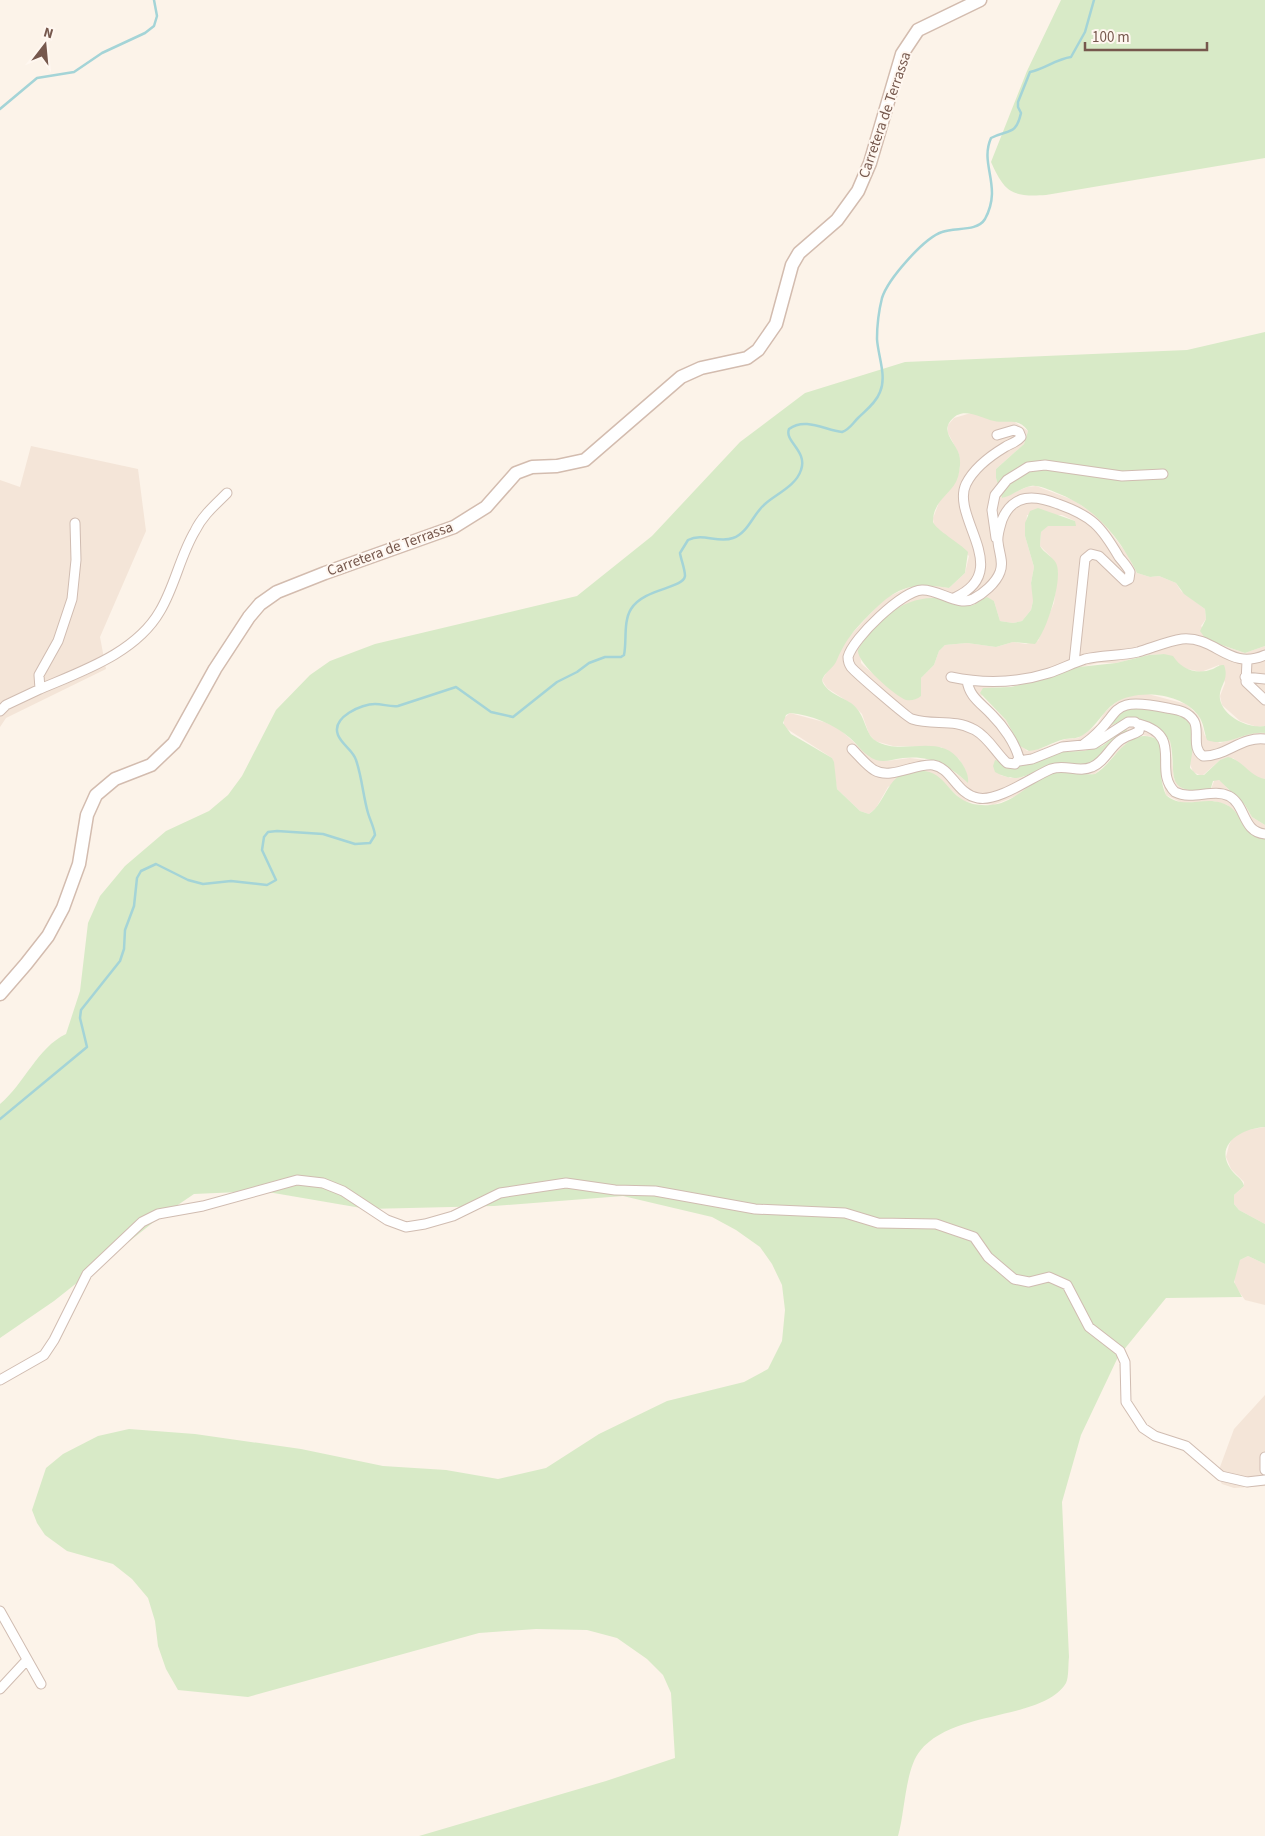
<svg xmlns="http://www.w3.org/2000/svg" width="1265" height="1836" font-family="'Source Sans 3',sans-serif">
<rect width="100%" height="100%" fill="#fcf3e9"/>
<path fill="#f4e5d8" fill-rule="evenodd" d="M 971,413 L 998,421 L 1012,420 L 1028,431 L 1024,444 L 996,469 L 996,478 L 1002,498 L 1027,487 L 1036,486 L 1073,500 L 1099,517 L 1127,554 L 1137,573 L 1150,577 L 1159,576 L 1176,583 L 1181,591 L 1205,609 L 1206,619 L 1201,626 L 1218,644 L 1245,653 L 1265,646 L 1265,726 L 1257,727 L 1240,721 L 1222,705 L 1220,696 L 1225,683 L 1219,665 L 1201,672 L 1183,668 L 1164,654 L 1149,655 L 1116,663 L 1098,663 L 1061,672 L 1029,684 L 991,688 L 981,696 L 1006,720 L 1016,739 L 1027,751 L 1043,748 L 1066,739 L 1078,738 L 1097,725 L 1104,713 L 1115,703 L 1126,696 L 1144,693 L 1186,704 L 1199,716 L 1205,736 L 1220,743 L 1256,732 L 1265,733 L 1265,779 L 1257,778 L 1233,758 L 1220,760 L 1202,776 L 1193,772 L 1190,764 L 1193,734 L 1188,722 L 1178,715 L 1156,709 L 1112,726 L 1139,719 L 1152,724 L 1170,741 L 1174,779 L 1182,788 L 1194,791 L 1210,791 L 1215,779 L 1221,781 L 1236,798 L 1245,805 L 1252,817 L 1265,825 L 1265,839 L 1248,832 L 1237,814 L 1227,805 L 1214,801 L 1182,803 L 1166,795 L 1160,769 L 1160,746 L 1156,739 L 1152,737 L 1143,735 L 1131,739 L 1095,774 L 1052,773 L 1021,794 L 993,805 L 963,801 L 944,783 L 925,771 L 911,773 L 888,787 L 876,808 L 869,814 L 860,811 L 837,789 L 832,758 L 784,727 L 784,718 L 790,713 L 824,722 L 837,727 L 866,753 L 887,761 L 910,758 L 940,762 L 968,782 L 966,771 L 959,759 L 941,747 L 893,746 L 875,741 L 869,734 L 862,714 L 853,705 L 827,688 L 822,680 L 847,639 L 885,598 L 912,586 L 931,585 L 949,588 L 965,573 L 969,556 L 934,527 L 933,518 L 940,500 L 957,479 L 960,467 L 959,454 L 948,433 L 948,425 L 954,418 ZM 1027,515 L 1062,515 L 1075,521 L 1047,526 L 1041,532 L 1040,546 L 1050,556 L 1058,572 L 1054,603 L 1038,641 L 1026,644 L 1013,642 L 996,647 L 967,643 L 945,645 L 939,651 L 934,665 L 921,678 L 921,692 L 901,697 L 864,666 L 861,663 L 860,647 L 874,629 L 895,609 L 922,599 L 945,599 L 962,606 L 976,604 L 983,599 L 994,601 L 1000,621 L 1013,623 L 1022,621 L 1031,610 L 1034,597 L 1031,583 L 1034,567 L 1025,536 ZM 1122,730 L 1091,763 L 1056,764 L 1025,777 L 1011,778 L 1000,775 L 1021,765 L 1036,762 L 1066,751 L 1084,751 L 1093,749 L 1104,744 Z
M 31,446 L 138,469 L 146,531 L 100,637 L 106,669 L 6,718 L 0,727 L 0,480 L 20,487 Z
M 1265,1127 L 1265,1224 L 1239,1210 L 1234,1204 L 1234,1195 L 1244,1186 L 1244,1182 L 1231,1169 L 1226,1157 L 1229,1145 L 1233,1137 L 1241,1131 Z
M 1248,1256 L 1265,1264 L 1265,1305 L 1245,1300 L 1235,1286 L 1234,1277 L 1238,1264 L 1240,1260 Z
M 1265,1395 L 1265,1486 L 1234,1488 L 1222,1484 L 1220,1481 L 1220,1467 L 1234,1429 Z"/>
<path fill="#d8eac7" d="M 1061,0 L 1265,0 L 1265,158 L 1046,195 C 1012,197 1005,193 991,162 L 1027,71 Z
M 1265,332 L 1265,646 L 1245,653 L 1213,642 L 1205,638 L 1200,631 L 1206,619 L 1205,609 L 1184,594 L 1176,583 L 1159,576 L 1150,577 L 1137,573 C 1119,537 1096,508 1057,493 C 1049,490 1039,485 1031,486 C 1020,488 1012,496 1002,498 L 996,478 L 996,469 L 1024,444 L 1028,431 C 1018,417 1009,424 994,421 C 980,418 961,404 949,423 C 943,434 956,444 959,454 C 961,461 960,469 958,477 C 953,494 933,499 933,522 C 936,530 960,543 968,552 L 965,573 L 949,588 C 910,582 896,587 869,615 C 853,631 845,641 836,662 C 832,669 825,672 822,680 C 825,692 842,697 851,703 C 867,715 864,734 876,741 C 902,757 940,731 961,762 C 965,768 969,775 968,783 C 948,765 931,755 903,758 C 894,759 885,763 876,760 C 865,756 858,745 850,738 C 834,724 811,715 790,713 L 786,715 L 783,723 L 791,734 L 832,758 L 834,762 L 837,789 L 860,811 L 869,814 C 889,801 886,766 925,771 C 951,775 949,808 990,805 C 1014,804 1029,782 1050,774 C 1063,769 1081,776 1095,774 C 1114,763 1126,730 1151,737 C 1156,738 1159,740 1160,744 C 1164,760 1157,775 1166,795 C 1182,810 1203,796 1222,803 C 1244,810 1238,832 1265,839 L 1265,1127 C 1244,1128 1214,1143 1230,1168 C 1234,1175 1243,1179 1244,1186 L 1234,1195 L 1234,1204 L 1239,1210 L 1265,1224 L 1265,1264 L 1248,1256 L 1240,1260 L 1234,1282 L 1242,1297 L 1166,1298 L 1118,1357 L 1081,1435 L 1062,1502 L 1069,1657 C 1068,1664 1069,1677 1066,1683 C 1043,1721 953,1709 920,1751 C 905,1769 905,1813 898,1836 L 419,1836 L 606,1781 L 675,1758 L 671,1693 L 663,1675 L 647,1659 L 617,1638 L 587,1630 L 536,1629 L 479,1633 L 248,1697 L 178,1690 L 166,1669 L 158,1646 L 155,1621 L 148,1598 L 132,1579 L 113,1564 L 67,1551 L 45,1535 L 37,1523 L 32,1510 L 46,1468 L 63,1454 L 98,1436 L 129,1429 L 195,1434 L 301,1449 L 383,1466 L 446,1470 L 498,1479 L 546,1468 L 599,1434 L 667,1401 L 744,1382 L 768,1369 L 782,1341 L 785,1310 L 782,1285 L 772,1264 L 760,1247 L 736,1230 L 712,1217 L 623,1196 L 494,1206 L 367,1209 L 262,1191 L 194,1194 L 160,1217 L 54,1301 L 0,1338 L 0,1104 C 25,1083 37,1048 66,1034 L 80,991 L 88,923 L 100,896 L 125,866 L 166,831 L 209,811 L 228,795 L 242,776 L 276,710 L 310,675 L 330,661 L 375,644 L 577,596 L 652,536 L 740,442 L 805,393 L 905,362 L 1187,350 Z
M 1038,508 L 1075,521 L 1076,526 L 1048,526 L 1041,532 L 1040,546 C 1044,553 1052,556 1056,563 C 1064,578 1046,633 1035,644 L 1013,642 L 996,647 L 967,643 L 945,645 L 939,651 L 934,665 L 921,678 L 921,696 C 916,700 911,701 906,700 C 895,696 856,662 858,650 C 872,623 903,596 936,598 C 949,599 959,609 973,605 C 978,603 982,599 987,597 L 994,601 L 1000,621 L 1013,623 L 1022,621 L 1031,610 L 1033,601 L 1031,583 L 1034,567 L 1025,536 L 1025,523 L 1030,511 Z
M 1164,654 L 1173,656 C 1182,670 1197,675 1213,669 C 1217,667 1219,665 1224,665 C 1230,681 1218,686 1220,699 C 1223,717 1249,729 1265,726 L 1265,733 C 1245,730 1227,748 1207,740 C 1204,732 1204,723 1198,715 C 1182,693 1137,688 1115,703 C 1102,712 1097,726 1083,735 C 1077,739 1072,738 1065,739 C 1052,742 1042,750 1029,751 L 1020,746 L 1006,720 L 980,693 L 983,688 L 1011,687 L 1052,677 L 1070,668 L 1116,663 L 1149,655 Z
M 1132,708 C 1151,709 1188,708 1193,732 C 1195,744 1191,756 1190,768 L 1197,775 L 1204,775 L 1220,760 L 1228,757 C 1243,760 1250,777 1265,779 L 1265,825 L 1252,817 L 1245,805 L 1219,780 L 1213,781 L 1210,791 C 1161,793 1178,775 1170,741 L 1152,724 L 1139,719 L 1130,718 L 1109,726 L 1123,711 Z
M 1126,728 L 1127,731 C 1116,740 1106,756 1092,762 C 1081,767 1069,763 1057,764 C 1032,767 1024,788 995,772 L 993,766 L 995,760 L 1021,765 L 1029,764 L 1056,752 L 1084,751 L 1102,746 Z"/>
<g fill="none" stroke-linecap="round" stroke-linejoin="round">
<path stroke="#a4d4d7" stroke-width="2.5" d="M 0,109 L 37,78 L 74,72 L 102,53 L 145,33 L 154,26 L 157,16 L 154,0
M 0,1119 L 87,1047 L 80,1018 L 81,1010 L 120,961 L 124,949 L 125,930 L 134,906 L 137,878 L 141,871 L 156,864 L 188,880 L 203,884 L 231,881 L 267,885 L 276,880 L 262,850 L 264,837 L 268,832 L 277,831 L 323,834 L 355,844 L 370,843 L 375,835 C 374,827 370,820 368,813 C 363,796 362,777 356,760 C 353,750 342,745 338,735 C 331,717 362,704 375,704 C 383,704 390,707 398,706 L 456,687 L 491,712 L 513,717 L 557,682 L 577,672 L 589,663 L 605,657 L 621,657 L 624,655 C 627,641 623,622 631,609 C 644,588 683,589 685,576 C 685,569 681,560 680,553 L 688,540 C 703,532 718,544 733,538 C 748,533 753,514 765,504 C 776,494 796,486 801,470 C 808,451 784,441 789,429 C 805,417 825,430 842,432 C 850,429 852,424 858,418 C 866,410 876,403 880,392 C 887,376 878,356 877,339 C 877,327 879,310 882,298 C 888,279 924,238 942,232 C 955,227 977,232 985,219 C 1003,186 979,165 991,138 C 1008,129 1016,136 1021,113 L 1018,107 L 1018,102 L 1030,72 C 1045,69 1056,59 1071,57 L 1085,32 L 1094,0"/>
<g stroke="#d0bcb1" stroke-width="11">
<path id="street" d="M 996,538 L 992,510 L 995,495 L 1007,480 L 1028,467 L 1045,465 L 1122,476 L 1163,474
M 954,598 C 1015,571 950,518 966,484 C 974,468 990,456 1005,447 C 1010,444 1017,442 1021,437 L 1019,432 L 1014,430 L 997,435
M 1247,661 L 1246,682 L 1265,700
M 951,677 C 984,684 1017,683 1049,673 C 1061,669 1073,663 1085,659 C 1102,655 1120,656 1138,652 C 1152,648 1168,641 1182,639 C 1216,636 1229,671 1265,655
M 1245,677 L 1265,679
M 967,680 C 969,697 981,703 992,715 C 1003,726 1015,743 1019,758 L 1015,764 L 1007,763 C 996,753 989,738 975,730 C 953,718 934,726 912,719 C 908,718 856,673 851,667 C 849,664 848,661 848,657 C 853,638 902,591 922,590 C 938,589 959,607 973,599 C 983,594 996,583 1000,572 C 1004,562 999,553 998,542 C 997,535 1000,527 1002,520 C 1013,493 1035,495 1058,504 C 1092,516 1101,526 1119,557 C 1123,562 1127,566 1130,572 L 1129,579 L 1125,581 L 1099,556 L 1091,554 L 1085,559 L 1074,663
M 40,689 C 82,671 136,653 160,611 C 175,586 180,556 195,531 C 202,516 215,505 227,493
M 0,711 L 6,705 L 40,689 L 39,675 L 58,641 L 72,599 L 76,560 L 75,523
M 1139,724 C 1185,736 1152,770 1175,792 C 1193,801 1212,788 1229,796 C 1246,805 1242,832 1265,834
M 1084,744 C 1125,715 1103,695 1167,708 C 1177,710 1188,711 1194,721 C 1200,731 1191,748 1203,756 C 1225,757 1242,736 1265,739
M 852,749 C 859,756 866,765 874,770 C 891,780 915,763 933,765 C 952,768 956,794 978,798 C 998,802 1032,777 1051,769 C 1065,764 1079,773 1092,767 C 1104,762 1109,749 1119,741 C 1125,736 1133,735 1139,731 L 1140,726 L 1135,722 L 1128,722 L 1094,744 L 1062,747 L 1032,759 L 1019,761
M 0,1380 L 44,1355 L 54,1340 L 87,1274 L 142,1222 L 158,1214 L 203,1206 L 297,1180 L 323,1183 L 343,1191 L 387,1220 L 406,1227 L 425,1224 L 453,1216 L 500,1193 L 566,1183 L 615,1190 L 655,1191 L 755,1209 L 845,1213 L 878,1223 L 936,1224 L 974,1237 L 988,1257 L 1014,1279 L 1029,1282 L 1049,1277 L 1067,1285 L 1089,1327 L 1120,1351 L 1125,1362 L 1126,1402 L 1143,1428 L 1155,1436 L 1186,1446 L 1221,1476 L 1247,1482 L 1265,1480
M 1265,1457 L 1265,1470
M 0,1611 L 41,1684
M 0,1689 L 26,1661"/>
</g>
<g stroke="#d3bcaf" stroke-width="15">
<path id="secondary" d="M 0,994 L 26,964 L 48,936 L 63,908 L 79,864 L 87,815 L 96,795 L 115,779 L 151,765 L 174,743 L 215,669 L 249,617 L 260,604 L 277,592 L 325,573 L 454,527 L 486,507 L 516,473 L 532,467 L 557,466 L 585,460 L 681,377 L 701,368 L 747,358 L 758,350 L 776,324 L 792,265 L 799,253 L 837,220 L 858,191 L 870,163 L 902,54 L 918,30 L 980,0"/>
</g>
<use href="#street" stroke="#fff" stroke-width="9"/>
<use href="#secondary" stroke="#fff" stroke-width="12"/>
</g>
<g text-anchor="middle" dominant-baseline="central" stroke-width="4" stroke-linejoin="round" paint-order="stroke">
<g font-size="15" fill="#76584d" stroke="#fff7f0">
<text transform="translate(885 115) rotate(-71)">Carretera de Terrassa</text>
<text transform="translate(390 549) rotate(-20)">Carretera de Terrassa</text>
</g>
</g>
<g transform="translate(45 45) rotate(16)" stroke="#fff7f0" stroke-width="4" paint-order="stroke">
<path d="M0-4L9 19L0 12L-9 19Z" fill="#76584d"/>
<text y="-8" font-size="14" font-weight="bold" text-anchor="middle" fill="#76584d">N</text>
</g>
<path d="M1085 42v8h122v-8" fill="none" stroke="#76584d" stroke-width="2.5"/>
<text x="1092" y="42" font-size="15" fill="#76584d" stroke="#fff7f0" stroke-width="4" paint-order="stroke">100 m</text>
</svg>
